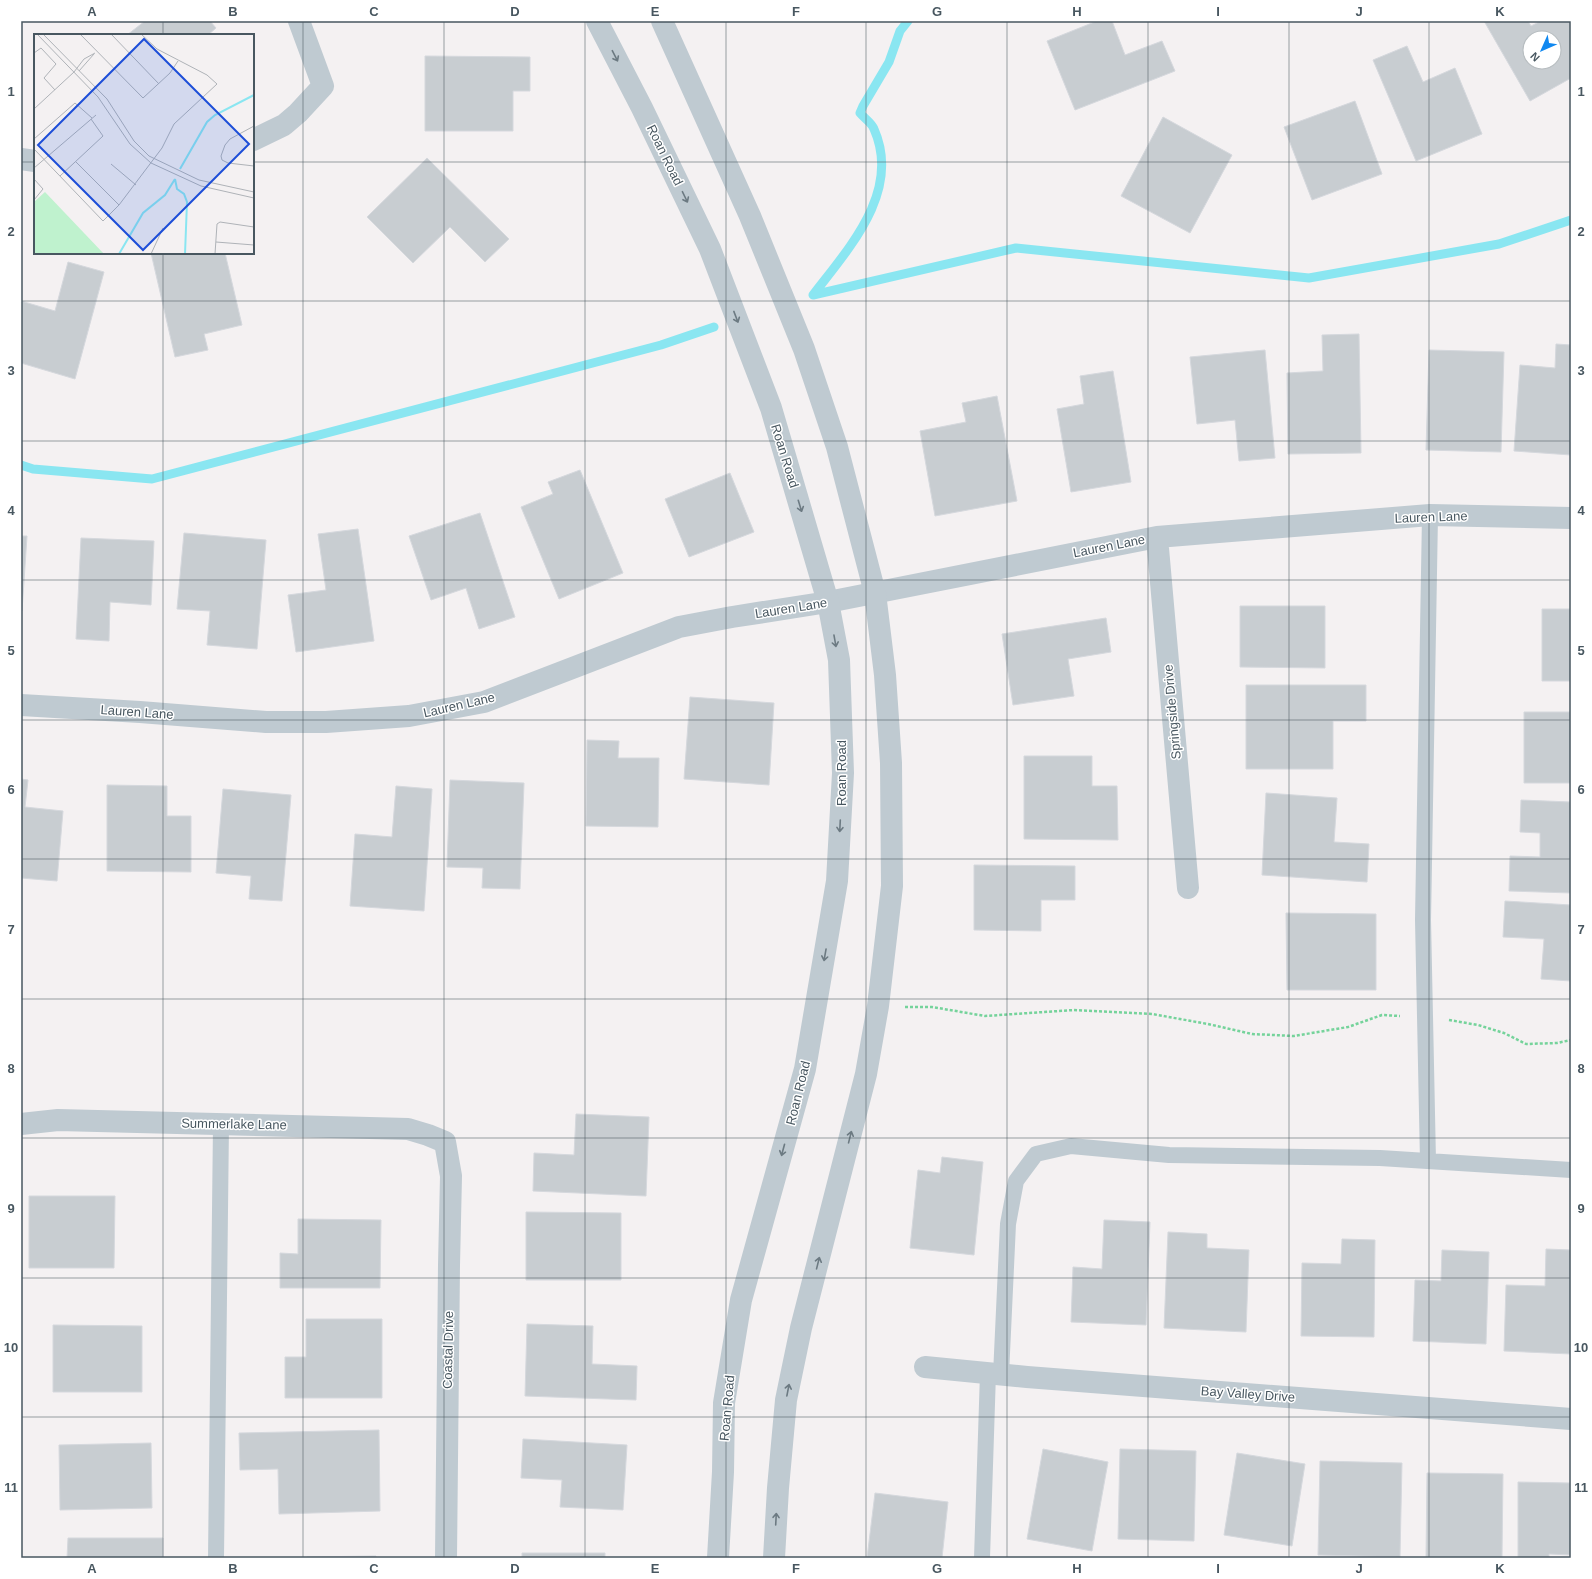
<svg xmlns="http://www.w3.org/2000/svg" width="1592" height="1579" font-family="Arial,sans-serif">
<rect width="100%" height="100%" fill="#f4f1f2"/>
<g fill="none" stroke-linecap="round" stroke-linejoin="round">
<path stroke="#8ae6f1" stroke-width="9" d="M 813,295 L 1016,248 L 1309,278 L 1499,244 L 1571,220
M 813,295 C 848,249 902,192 874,129 C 872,123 864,118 860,113 L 863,106 L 889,62 L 900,31 L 908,21
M 21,465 L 33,469 L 152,479 L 661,345 L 714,327"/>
</g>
<path fill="#c8cdd1" stroke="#d5d8dd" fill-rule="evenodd" d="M 145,21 L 210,21 L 216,28 L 208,35 L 127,35 Z
M 1097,21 L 1112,21 L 1125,55 L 1162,41 L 1175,71 L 1075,110 L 1047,41 Z
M 1484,21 L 1528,21 L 1531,26 L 1541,21 L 1571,21 L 1571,78 L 1530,101 ZM 1530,38 L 1554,38 L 1554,62 L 1530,62 Z
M 1407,46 L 1423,82 L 1455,68 L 1482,134 L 1416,161 L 1373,60 Z
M 425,56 L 530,57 L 530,91 L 513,91 L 513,131 L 425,131 Z
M 1355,101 L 1382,174 L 1312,200 L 1284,127 Z
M 1163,117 L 1232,155 L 1190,233 L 1121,196 Z
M 427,158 L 509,239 L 485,262 L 450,227 L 413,263 L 367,217 Z
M 151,253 L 225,253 L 242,325 L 204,334 L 208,350 L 175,357 Z
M 68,262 L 104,272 L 75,379 L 21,363 L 21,301 L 55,311 Z
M 1359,334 L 1361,453 L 1288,454 L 1287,373 L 1323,371 L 1322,335 Z
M 1556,344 L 1571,345 L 1571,455 L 1514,451 L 1520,365 L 1555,368 Z
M 1265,350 L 1275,458 L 1239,461 L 1235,420 L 1197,424 L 1190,357 Z
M 1429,350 L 1504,352 L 1501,452 L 1426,450 Z
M 1113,371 L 1131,482 L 1071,492 L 1057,409 L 1084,404 L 1080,376 Z
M 997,396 L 1017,501 L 935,516 L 920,431 L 966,422 L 962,403 Z
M 580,470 L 623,573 L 559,599 L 521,507 L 553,494 L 548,482 Z
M 730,473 L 754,532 L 689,557 L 665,499 Z
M 480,513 L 515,617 L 479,629 L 466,588 L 431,600 L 409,536 Z
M 358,529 L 374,641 L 296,652 L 288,595 L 326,590 L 318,534 Z
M 184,533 L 266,540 L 257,649 L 207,645 L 210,611 L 177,609 Z
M 21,536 L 27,536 L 22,611 L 21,610 Z
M 81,538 L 154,541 L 151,605 L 110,602 L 109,641 L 76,639 Z
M 1240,606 L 1325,606 L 1325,668 L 1240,667 Z
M 1542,609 L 1571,609 L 1571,681 L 1542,681 Z
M 1106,618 L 1111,652 L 1068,659 L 1074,696 L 1013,705 L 1002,634 Z
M 1246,685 L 1366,685 L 1366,721 L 1333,721 L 1333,769 L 1246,769 Z
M 690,697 L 774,703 L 769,785 L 684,779 Z
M 1524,712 L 1571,712 L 1571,783 L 1524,783 Z
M 587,740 L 619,741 L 618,758 L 659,758 L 658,827 L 586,826 Z
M 1024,756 L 1092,756 L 1092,786 L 1117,786 L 1118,840 L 1024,839 Z
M 21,779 L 28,780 L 25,807 L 63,811 L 57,881 L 21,878 Z
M 450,780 L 524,783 L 520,889 L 482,888 L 483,868 L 447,867 Z
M 107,785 L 167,786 L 167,816 L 191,816 L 191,872 L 107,871 Z
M 396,786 L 432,789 L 424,911 L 350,906 L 355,834 L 392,837 Z
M 223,789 L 291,795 L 282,901 L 249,899 L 251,876 L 216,873 Z
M 1266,793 L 1337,798 L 1334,842 L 1369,844 L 1367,882 L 1262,875 Z
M 1521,800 L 1571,802 L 1571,893 L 1509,891 L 1510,856 L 1540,857 L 1540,833 L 1520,832 Z
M 974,865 L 1075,866 L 1075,900 L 1041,900 L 1041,931 L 974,930 Z
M 1505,901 L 1571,905 L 1571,981 L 1541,979 L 1544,939 L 1503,937 Z
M 1286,913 L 1376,914 L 1376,990 L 1287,990 Z
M 576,1114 L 649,1117 L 646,1196 L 533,1191 L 534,1153 L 574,1155 Z
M 942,1157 L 983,1162 L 974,1255 L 910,1248 L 918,1170 L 940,1173 Z
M 29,1196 L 115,1196 L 114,1268 L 29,1268 Z
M 526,1212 L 621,1213 L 621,1280 L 526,1280 Z
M 298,1219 L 381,1220 L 380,1288 L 280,1288 L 280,1253 L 298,1254 Z
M 1104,1220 L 1150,1222 L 1146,1325 L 1071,1322 L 1073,1267 L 1102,1269 Z
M 1168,1232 L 1207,1234 L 1207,1248 L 1249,1250 L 1246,1332 L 1164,1328 Z
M 1342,1239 L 1375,1240 L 1374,1337 L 1301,1336 L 1302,1263 L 1341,1264 Z
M 1546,1249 L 1571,1250 L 1571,1354 L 1504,1351 L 1506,1285 L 1545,1286 Z
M 1442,1250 L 1489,1252 L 1486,1344 L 1413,1341 L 1415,1280 L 1441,1281 Z
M 306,1319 L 382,1319 L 382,1398 L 285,1398 L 285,1357 L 306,1357 Z
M 527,1324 L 593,1326 L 592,1364 L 637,1366 L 636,1400 L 525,1396 Z
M 53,1325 L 142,1326 L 142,1392 L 53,1392 Z
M 379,1430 L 380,1511 L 279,1514 L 278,1469 L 240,1470 L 239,1433 Z
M 523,1439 L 627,1445 L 623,1510 L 560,1507 L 562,1480 L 521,1478 Z
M 151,1443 L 152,1508 L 60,1510 L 59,1445 Z
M 1043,1449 L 1108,1462 L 1092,1551 L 1027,1539 Z
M 1120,1449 L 1196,1451 L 1194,1541 L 1118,1539 Z
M 1237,1453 L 1305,1464 L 1292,1546 L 1224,1535 Z
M 1320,1461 L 1402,1463 L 1400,1557 L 1318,1555 Z
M 1427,1473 L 1503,1474 L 1502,1558 L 1426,1558 Z
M 1518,1482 L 1571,1483 L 1571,1555 L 1549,1554 L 1549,1558 L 1518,1558 Z
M 875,1493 L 948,1502 L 942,1558 L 867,1558 Z
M 68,1538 L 163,1538 L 163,1558 L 67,1558 Z
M 522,1553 L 605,1553 L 605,1558 L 522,1558 Z
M 376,1556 L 376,1558 L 307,1558 L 307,1557 Z"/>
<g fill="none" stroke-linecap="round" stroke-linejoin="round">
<path stroke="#75d39b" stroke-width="2.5" stroke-dasharray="3 2" stroke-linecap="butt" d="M 905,1007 L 932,1007 L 985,1016 L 1074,1010 L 1152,1014 L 1208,1024 L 1252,1034 L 1294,1036 L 1348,1027 L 1382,1015 L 1400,1016
M 1449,1020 L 1478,1025 L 1504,1033 L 1526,1044 L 1557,1043 L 1571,1040"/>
<path stroke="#bfcad1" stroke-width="16" d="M 1428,1161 L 1423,920 L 1430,515
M 1001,1375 L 1008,1224 L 1016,1181 L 1036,1154 L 1071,1146 L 1169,1155 L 1380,1158 L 1571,1170
M 216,1558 L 221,1124
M 982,1558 L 988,1373"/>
<path stroke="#bfcad1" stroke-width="22" d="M 253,140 L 284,125 L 298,113 L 323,86 L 299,21
M 21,159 L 35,161
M 1157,537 L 1188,888
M 21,705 L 140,712 L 266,722 L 326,722 L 409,716 L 484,702 L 679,627 L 732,617 L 828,602 L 1157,537 L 1430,515 L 1571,518
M 21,1124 L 58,1120 L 408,1129 L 428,1135 L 445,1142 L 451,1176 L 449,1265 L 446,1558
M 925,1367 L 1027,1377 L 1571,1419"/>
<path stroke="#bfcad1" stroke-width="22" d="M 597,21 L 642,108 L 710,249 L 771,408 L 828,602 L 839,660 L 843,773 L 837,881 L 805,1069 L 741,1300 L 724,1403 L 723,1472 L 718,1558
M 662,21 L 750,216 L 804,349 L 837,447 L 875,593 L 885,675 L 891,763 L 892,886 L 878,1006 L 866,1074 L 801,1328 L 786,1400 L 778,1488 L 774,1558"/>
</g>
<defs><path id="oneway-shaft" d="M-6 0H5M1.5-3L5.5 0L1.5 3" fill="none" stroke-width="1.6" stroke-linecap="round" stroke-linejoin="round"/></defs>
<g stroke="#6c7a82">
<use href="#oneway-shaft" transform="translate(615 56) rotate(63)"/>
<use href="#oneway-shaft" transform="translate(685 197) rotate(64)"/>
<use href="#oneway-shaft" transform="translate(736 317) rotate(69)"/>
<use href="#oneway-shaft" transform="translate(800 506) rotate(73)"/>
<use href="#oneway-shaft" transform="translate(835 641) rotate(80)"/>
<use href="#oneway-shaft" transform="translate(840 826) rotate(93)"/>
<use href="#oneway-shaft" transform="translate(825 955) rotate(100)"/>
<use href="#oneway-shaft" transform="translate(850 1137) rotate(-76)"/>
<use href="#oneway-shaft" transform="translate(783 1150) rotate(105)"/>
<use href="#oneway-shaft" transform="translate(818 1263) rotate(-76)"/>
<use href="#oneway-shaft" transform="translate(788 1390) rotate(-79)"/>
<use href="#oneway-shaft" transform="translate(776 1519) rotate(-87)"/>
</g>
<path fill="none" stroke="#485760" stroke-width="1" stroke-opacity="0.55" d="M 163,21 L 163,35M 303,21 L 303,1558M 444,21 L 444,1558M 585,21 L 585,1558M 726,21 L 726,1558M 866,21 L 866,1558M 1007,21 L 1007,1558M 1148,21 L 1148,1558M 1289,21 L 1289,1558M 1429,21 L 1429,1558M 21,162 L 35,162M 253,162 L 1571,162M 163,253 L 163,1558M 21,301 L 1571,301M 21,441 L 1571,441M 21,580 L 1571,580M 21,720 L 1571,720M 21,859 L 1571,859M 21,999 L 1571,999M 21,1138 L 1571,1138M 21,1278 L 1571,1278M 21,1417 L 1571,1417"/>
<g text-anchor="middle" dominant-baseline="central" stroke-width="3" stroke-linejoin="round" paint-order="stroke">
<g font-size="13" fill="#485760" stroke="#fff">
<text transform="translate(665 155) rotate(64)">Roan Road</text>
<text transform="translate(785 456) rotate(73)">Roan Road</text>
<text transform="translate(1431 517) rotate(-2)">Lauren Lane</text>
<text transform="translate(1109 546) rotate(-11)">Lauren Lane</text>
<text transform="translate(791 608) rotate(-9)">Lauren Lane</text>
<text transform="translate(459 705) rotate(-13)">Lauren Lane</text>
<text transform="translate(137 712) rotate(4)">Lauren Lane</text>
<text transform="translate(1172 712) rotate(-95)">Springside Drive</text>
<text transform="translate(841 773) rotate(-90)">Roan Road</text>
<text transform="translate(798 1093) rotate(-76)">Roan Road</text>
<text transform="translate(234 1124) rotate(1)">Summerlake Lane</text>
<text transform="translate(448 1350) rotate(-89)">Coastal Drive</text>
<text transform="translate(1248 1394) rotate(4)">Bay Valley Drive</text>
<text transform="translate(727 1408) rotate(-85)">Roan Road</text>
</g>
</g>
<g transform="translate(34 34)">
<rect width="220" height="220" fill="#f4f1f2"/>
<path d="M 11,158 L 70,220 L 0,220 L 0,168 Z" fill="#bff2ce"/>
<path fill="none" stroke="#8ae6f1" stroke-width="2" d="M 146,135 L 173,88 L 181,81 L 220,61M 141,145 L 143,155 L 150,160 L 153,168 L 151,220M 85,220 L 109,179 L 131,161 L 141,145"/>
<path fill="none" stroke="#afb3b8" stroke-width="1" d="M 3,0 L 64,63 L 96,110 L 117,129 L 167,152 L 220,164M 9,0 L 73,65 L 100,107 L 115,122 L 165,146 L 220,158M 46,0 L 109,64 L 136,39 L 144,27M 77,0 L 125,50M 0,19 L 7,14 L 22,30 L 10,44 L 21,56M 45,37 L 60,20M 0,75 L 40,38 L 50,25 L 61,19M 220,92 L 196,105 L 191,111 L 187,122 L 188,126 L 194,129 L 220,132M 0,105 L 41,69 L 58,84M 0,115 L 69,187 L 85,171 L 128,114 L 140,90 L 183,50 L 173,41 L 123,15 L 107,0M 42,128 L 85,171M 77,130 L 102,151M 0,134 L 62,81M 26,142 L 69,102 L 57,85M 0,145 L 9,155 L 0,166M 182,208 L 220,211M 117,220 L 129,194M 181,220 L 183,190 L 186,188 L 220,193"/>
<path fill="#1d4ed8" fill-opacity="0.15" stroke="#1d4ed8" stroke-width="2" d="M 110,5 L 215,110 L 109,216 L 4,111 Z"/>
<rect width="220" height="220" fill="none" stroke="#485760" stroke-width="2"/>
</g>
<rect width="1592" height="1579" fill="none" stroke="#ffffff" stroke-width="44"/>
<g transform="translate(1542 50) rotate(225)"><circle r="19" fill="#ffffff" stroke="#b6bcbf"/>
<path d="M0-3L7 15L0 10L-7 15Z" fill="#1088f0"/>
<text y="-6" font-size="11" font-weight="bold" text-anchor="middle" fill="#485760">N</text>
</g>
<rect x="22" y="22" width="1548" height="1535" fill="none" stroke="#485760" stroke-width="1.5"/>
<g font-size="13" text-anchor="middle" font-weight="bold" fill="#485760">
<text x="92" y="16">A</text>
<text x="233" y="16">B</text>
<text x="374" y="16">C</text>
<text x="515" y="16">D</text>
<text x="655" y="16">E</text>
<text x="796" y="16">F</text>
<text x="937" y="16">G</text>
<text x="1077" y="16">H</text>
<text x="1218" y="16">I</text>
<text x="1359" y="16">J</text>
<text x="1500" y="16">K</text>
<text x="11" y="96">1</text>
<text x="1581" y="96">1</text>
<text x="11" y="236">2</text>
<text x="1581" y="236">2</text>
<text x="11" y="375">3</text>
<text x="1581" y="375">3</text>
<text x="11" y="515">4</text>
<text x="1581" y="515">4</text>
<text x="11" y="655">5</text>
<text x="1581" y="655">5</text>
<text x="11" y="794">6</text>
<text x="1581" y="794">6</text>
<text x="11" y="934">7</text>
<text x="1581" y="934">7</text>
<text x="11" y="1073">8</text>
<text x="1581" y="1073">8</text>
<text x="11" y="1213">9</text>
<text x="1581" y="1213">9</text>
<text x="11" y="1352">10</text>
<text x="1581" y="1352">10</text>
<text x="11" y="1492">11</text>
<text x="1581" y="1492">11</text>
<text x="92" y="1573">A</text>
<text x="233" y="1573">B</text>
<text x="374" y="1573">C</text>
<text x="515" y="1573">D</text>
<text x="655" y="1573">E</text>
<text x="796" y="1573">F</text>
<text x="937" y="1573">G</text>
<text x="1077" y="1573">H</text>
<text x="1218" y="1573">I</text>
<text x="1359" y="1573">J</text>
<text x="1500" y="1573">K</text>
</g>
</svg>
